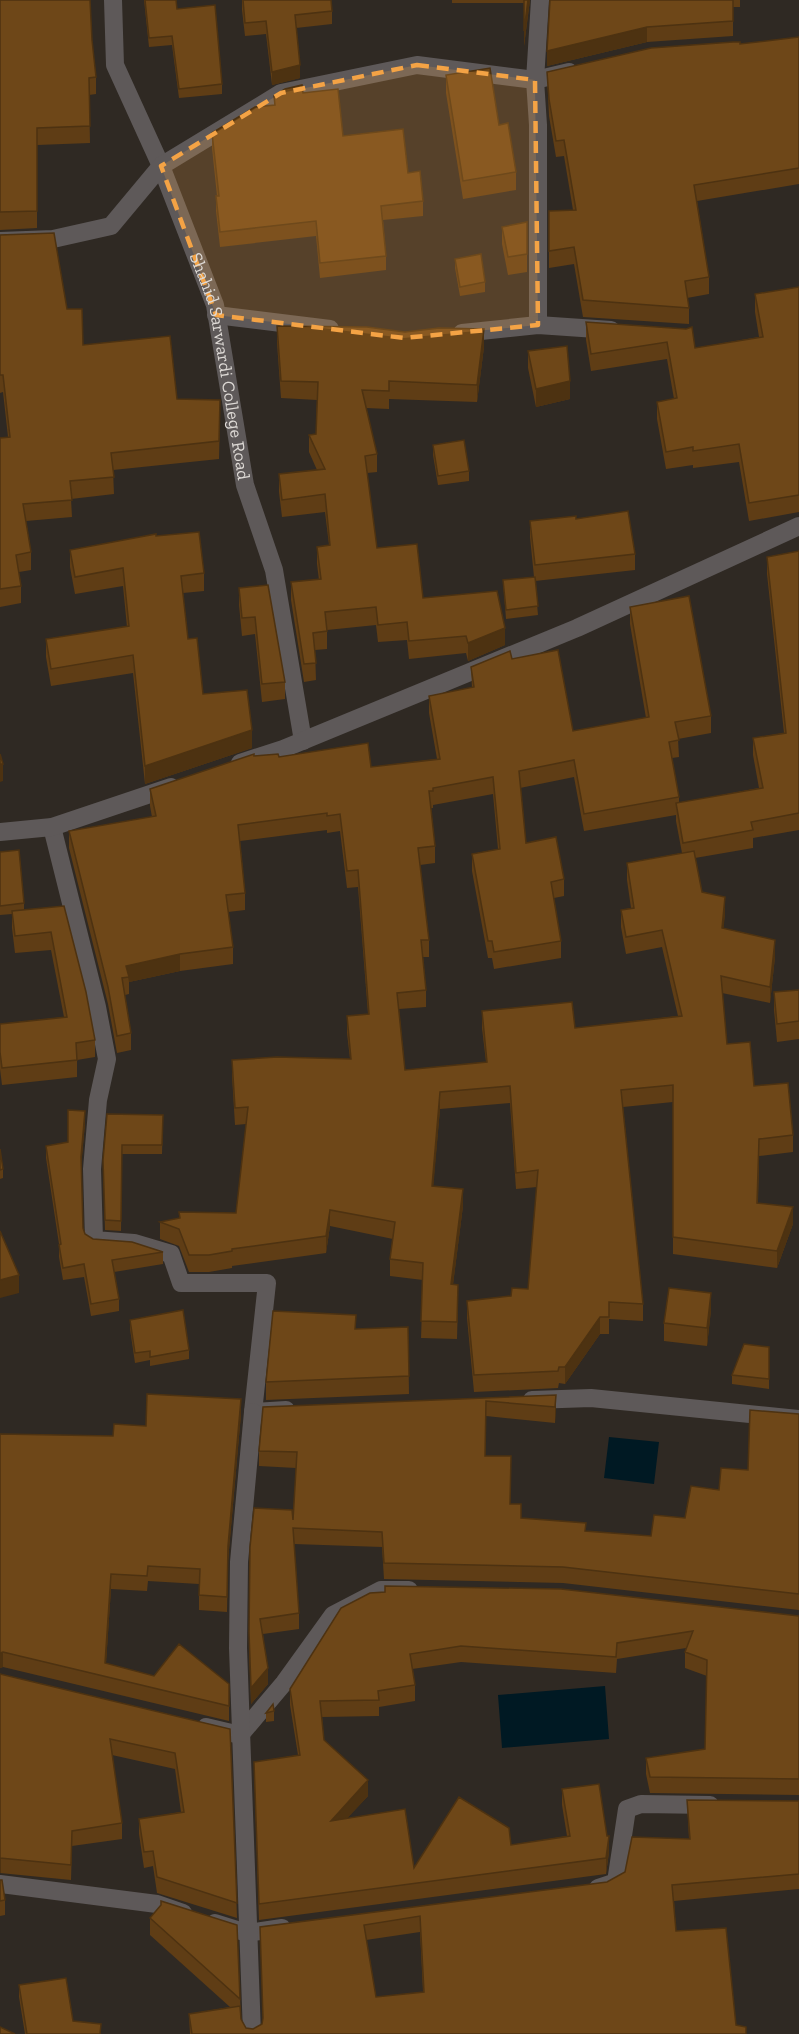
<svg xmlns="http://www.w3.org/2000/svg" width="799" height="2034" font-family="'Zilla Slab',serif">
<rect width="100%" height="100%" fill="#2f2923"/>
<path fill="#001923" d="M 609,1437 L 659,1442 L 654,1484 L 604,1478 Z
M 605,1686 L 609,1739 L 502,1748 L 498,1695 Z"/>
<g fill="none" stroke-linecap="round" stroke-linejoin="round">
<g stroke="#5e5959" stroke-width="18">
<path id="s1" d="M 113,0 L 115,65 L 161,166 L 215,305 L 245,485 L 274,570 L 303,741"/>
<path d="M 0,241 L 53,239 L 111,226 L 161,166 L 281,93 L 417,65 L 535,80 L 569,72"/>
<path d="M 216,315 L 330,329"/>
<path d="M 538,325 L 538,125 L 535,80 L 540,0"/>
<path d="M 462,333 L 538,325 L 611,330"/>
<path d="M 240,763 L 283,749 L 577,628 L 799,526"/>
<path d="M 52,827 L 97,1007 L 107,1059 L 98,1100 L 92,1169 L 94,1240 L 134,1243 L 171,1254 L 181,1283 L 267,1283 L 253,1412 L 286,1410"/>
<path d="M 0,832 L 52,827 L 171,787"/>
<path d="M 532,1400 L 591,1398 L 799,1419"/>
<path d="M 206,1727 L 240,1735 L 284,1683 L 333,1615 L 381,1590 L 409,1590"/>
<path d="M 0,1884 L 157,1904 L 183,1913"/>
<path d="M 598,1888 L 616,1882 L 627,1809 L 641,1804 L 710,1805"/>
<path d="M 215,1923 L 247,1933 L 282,1928"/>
<path d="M 252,2034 L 238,1648 L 239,1562 L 253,1412"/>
</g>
</g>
<path fill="#5f3d15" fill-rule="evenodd" d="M 0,0 L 92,40 L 96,77 L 96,94 L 89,95 L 90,143 L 37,145 L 37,228 L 0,230 Z
M 144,0 L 176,0 L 177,9 L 222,84 L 222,94 L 179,98 L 172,45 L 149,47 Z
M 242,0 L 332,11 L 332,24 L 296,28 L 300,78 L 272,85 L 266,34 L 245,36 L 242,10 Z
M 452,0 L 530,0 L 524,46 L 524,3 L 452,3 Z
M 550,0 L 740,0 L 740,7 L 733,7 L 733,36 L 647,42 L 547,66 Z
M 799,37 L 799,184 L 697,201 L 709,277 L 709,294 L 687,298 L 689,308 L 689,324 L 583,317 L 574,264 L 549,268 L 549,211 L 573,210 L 564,156 L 556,157 L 549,116 L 547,72 L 740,44 Z
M 446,75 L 499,125 L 516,172 L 516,190 L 463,199 L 446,93 Z
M 303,93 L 343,136 L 408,173 L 423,201 L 423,216 L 383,220 L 386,256 L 386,270 L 320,278 L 316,236 L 220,247 L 216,211 L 216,196 L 217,196 L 212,148 L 212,133 L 274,105 L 274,96 Z
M 527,222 L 527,272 L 508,275 L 502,244 L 502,227 Z
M 0,235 L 67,309 L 83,345 L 177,399 L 220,418 L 219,459 L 113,470 L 114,494 L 71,499 L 72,517 L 26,521 L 31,552 L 31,570 L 19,572 L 21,586 L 21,603 L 0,607 L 0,610 L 0,438 L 8,437 L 3,392 L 0,393 Z
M 455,259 L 485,282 L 485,292 L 460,296 L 455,268 Z
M 799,287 L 799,512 L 749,521 L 739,462 L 693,468 L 693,465 L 666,469 L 657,419 L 657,402 L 674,399 L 667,359 L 591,371 L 586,340 L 586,322 L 695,348 L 759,337 L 755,312 L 755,294 Z
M 277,326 L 484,347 L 477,402 L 389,399 L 389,409 L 366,408 L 377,454 L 377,472 L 367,473 L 377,548 L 423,598 L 505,645 L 468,661 L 466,653 L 409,659 L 407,640 L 378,642 L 376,625 L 327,630 L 327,649 L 315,650 L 316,680 L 304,682 L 291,600 L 291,582 L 319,580 L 317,564 L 317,547 L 329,545 L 325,512 L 282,517 L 279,492 L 279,474 L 317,470 L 309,452 L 309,435 L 316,434 L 317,400 L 281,398 L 277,343 Z
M 528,351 L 570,399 L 536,407 L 528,368 Z
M 433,445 L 469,471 L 469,481 L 438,485 L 433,455 Z
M 576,519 L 635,554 L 635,570 L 535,581 L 538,615 L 506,619 L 503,580 L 534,577 L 530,537 L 530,521 Z
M 156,536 L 204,573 L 204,591 L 183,593 L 188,639 L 203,694 L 252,748 L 145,784 L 133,673 L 51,686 L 46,657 L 46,639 L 127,627 L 123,586 L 75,594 L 70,567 L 70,550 Z
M 799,551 L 799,830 L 753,838 L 753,848 L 695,858 L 702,892 L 725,914 L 723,928 L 775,957 L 770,1003 L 722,993 L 727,1044 L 754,1086 L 793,1135 L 793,1152 L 759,1156 L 758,1203 L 793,1224 L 777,1268 L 673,1254 L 673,1102 L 623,1107 L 643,1304 L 643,1321 L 609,1319 L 609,1334 L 600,1334 L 565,1384 L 559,1383 L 558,1388 L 474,1392 L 467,1318 L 467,1301 L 511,1296 L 528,1289 L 537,1187 L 516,1189 L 510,1103 L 440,1109 L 433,1186 L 463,1206 L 453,1284 L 458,1301 L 457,1339 L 421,1338 L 423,1280 L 390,1276 L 390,1259 L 393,1239 L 330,1226 L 326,1253 L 232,1266 L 232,1268 L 209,1272 L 189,1272 L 179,1246 L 160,1239 L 160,1222 L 179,1219 L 179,1212 L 236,1213 L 246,1124 L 235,1125 L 232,1076 L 232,1060 L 350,1059 L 347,1033 L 347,1016 L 368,1014 L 358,887 L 347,888 L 340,831 L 327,833 L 327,830 L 240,841 L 245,893 L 245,910 L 228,912 L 233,947 L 233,964 L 180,971 L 129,982 L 129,994 L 125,995 L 131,1033 L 131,1050 L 117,1053 L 108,1004 L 69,848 L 69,831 L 152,817 L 150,806 L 150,789 L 254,756 L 279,757 L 371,767 L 437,759 L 429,713 L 429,696 L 472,688 L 471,667 L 512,659 L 573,731 L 646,718 L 630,624 L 630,607 L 711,716 L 711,733 L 678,739 L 679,757 L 672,758 L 679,797 L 679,803 L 759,788 L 753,755 L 753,738 L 784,733 L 767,574 L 767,557 ZM 574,777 L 584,831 L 676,815 L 676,821 L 682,853 L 627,863 L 627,880 L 631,908 L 621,910 L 621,927 L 626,954 L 662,947 L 678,1016 L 575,1028 L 482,1011 L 482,1028 L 486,1062 L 405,1070 L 399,1009 L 426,1007 L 426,990 L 423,957 L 429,957 L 429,940 L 420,865 L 435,863 L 435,846 L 431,808 L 433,808 L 433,805 L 493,794 L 498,849 L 472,854 L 472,871 L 488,958 L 492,958 L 494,969 L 561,958 L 561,941 L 554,898 L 564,896 L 564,879 L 526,843 L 520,788 Z
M 268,585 L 285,682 L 285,699 L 262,702 L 255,634 L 242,636 L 239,605 L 239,588 Z
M 0,852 L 24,903 L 24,910 L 64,906 L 95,1040 L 95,1057 L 77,1060 L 77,1077 L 2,1085 L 0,1069 L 0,1024 L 64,1017 L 51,950 L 15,953 L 12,928 L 12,914 L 0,915 Z
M 799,990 L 799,1039 L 777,1042 L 774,1010 L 774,992 Z
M 107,1114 L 163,1115 L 162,1154 L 122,1154 L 121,1231 L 105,1230 L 103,1160 Z
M 85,1123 L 81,1166 L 83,1228 L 85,1234 L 93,1239 L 163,1252 L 163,1264 L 114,1272 L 119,1299 L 119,1311 L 91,1316 L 84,1277 L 63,1280 L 59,1257 L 59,1244 L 46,1158 L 46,1146 L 68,1142 Z
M 0,1149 L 3,1169 L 3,1178 L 0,1179 Z
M 711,1310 L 707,1346 L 664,1341 L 664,1323 Z
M 130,1320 L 189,1350 L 189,1359 L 150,1366 L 150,1360 L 135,1363 L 130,1329 Z
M 408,1327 L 409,1394 L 266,1400 L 266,1382 Z
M 769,1347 L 769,1389 L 732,1384 L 732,1375 Z
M 556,1395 L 555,1423 L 486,1416 L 485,1456 L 510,1504 L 521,1519 L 586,1531 L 651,1536 L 685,1518 L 719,1490 L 748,1470 L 799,1414 L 799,1610 L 563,1583 L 384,1579 L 382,1547 L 294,1544 L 299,1613 L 299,1629 L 263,1634 L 268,1684 L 251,1704 L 249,1648 L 250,1547 L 293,1520 L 296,1468 L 259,1466 L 259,1451 L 263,1407 Z
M 241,1414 L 228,1561 L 227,1612 L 199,1610 L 199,1584 L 148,1581 L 147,1591 L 111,1589 L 106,1663 L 229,1706 L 229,1721 L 3,1667 L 0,1668 L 0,1434 L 113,1436 L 146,1426 Z
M 341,1608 L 799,1616 L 799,1795 L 650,1793 L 646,1774 L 646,1758 L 705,1749 L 707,1676 L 685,1668 L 685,1652 L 686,1648 L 617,1659 L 616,1673 L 461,1662 L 412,1669 L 415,1685 L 415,1701 L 379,1707 L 379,1716 L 322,1717 L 324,1740 L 368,1796 L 347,1818 L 414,1868 L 511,1845 L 567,1836 L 562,1805 L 562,1789 L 609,1852 L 606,1874 L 259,1920 L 254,1762 L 298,1755 L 290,1705 L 290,1689 Z
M 0,1674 L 230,1729 L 237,1918 L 157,1893 L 153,1866 L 144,1868 L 139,1834 L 139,1819 L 181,1812 L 175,1769 L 112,1755 L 122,1823 L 122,1839 L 72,1846 L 71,1880 L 0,1873 Z
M 274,1711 L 274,1721 L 266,1722 L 266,1713 Z
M 687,1800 L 799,1801 L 799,1889 L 674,1901 L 676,1931 L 736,2025 L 746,2034 L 190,2034 L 189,2014 L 230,2007 L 150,1935 L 150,1918 L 161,1906 L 161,1901 L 237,1925 L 241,2019 L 246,2028 L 253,2029 L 262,2024 L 263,2020 L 260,1927 L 607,1882 L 689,1839 ZM 420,1932 L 423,1992 L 376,1997 L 366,1940 Z
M 0,1880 L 5,1900 L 5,1915 L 0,1916 Z
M 19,1985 L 73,2021 L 101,2034 L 25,2034 L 19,1997 Z"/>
<path fill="#4d3211" d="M 528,0 L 530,0 L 524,46 L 524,31 Z
M 647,27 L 647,42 L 547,66 L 547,51 Z
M 300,65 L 300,78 L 272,85 L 272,72 Z
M 484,329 L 484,347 L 477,402 L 477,385 Z
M 570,381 L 570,399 L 536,407 L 536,389 Z
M 505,628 L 505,645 L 468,661 L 468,643 Z
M 252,730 L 252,748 L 145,784 L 145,766 Z
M 0,764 L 3,764 L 3,781 L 0,782 Z
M 725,897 L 725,914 L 722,945 L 722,928 Z
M 775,940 L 775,957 L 770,1003 L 770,987 Z
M 180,954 L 180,971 L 129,982 L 126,966 Z
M 440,1092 L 440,1109 L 432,1203 L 432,1186 Z
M 85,1111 L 85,1123 L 81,1169 L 81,1157 Z
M 463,1189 L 463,1206 L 451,1301 L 451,1284 Z
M 793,1207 L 793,1224 L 777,1268 L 777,1251 Z
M 330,1210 L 330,1226 L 326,1253 L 326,1236 Z
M 19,1275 L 19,1293 L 0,1298 L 0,1280 Z
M 711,1293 L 711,1310 L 707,1346 L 707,1328 Z
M 600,1317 L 600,1334 L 565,1384 L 565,1367 Z
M 556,1395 L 556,1411 L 555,1423 L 555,1407 Z
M 241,1399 L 241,1414 L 228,1561 L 227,1612 L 228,1546 Z
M 111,1574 L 111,1589 L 105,1678 L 105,1663 Z
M 3,1652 L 3,1667 L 0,1668 L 0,1653 Z
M 268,1668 L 268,1684 L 251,1704 L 251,1688 Z
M 368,1780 L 368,1796 L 331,1836 L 331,1821 Z
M 609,1836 L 609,1852 L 606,1874 L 606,1858 Z
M 0,1858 L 1,1858 L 1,1873 L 0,1873 Z"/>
<path fill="#6e4718" stroke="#4d3211" stroke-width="1.5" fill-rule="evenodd" d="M 0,0 L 90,0 L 92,40 L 96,77 L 89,78 L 90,126 L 37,128 L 37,211 L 0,212 Z
M 145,0 L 176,0 L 177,9 L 215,5 L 222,84 L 179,89 L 172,36 L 149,38 Z
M 243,0 L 331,0 L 332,11 L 295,15 L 300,65 L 272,72 L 266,21 L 245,23 Z
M 524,0 L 528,0 L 524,31 Z
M 550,0 L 733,0 L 733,21 L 647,27 L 547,51 Z
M 799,37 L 799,168 L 694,185 L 709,277 L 685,281 L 689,308 L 583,300 L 574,247 L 549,251 L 549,211 L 576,210 L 564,140 L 556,141 L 549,99 L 547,72 L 651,48 L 733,42 L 740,42 L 740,44 Z
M 490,68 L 499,125 L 508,123 L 516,172 L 463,181 L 446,75 Z
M 302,85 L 303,93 L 338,89 L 343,136 L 403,129 L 408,173 L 420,171 L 423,201 L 381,206 L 386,256 L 320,263 L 316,221 L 220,232 L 216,196 L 219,196 L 212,133 L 255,107 L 275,105 L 274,96 L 285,89 Z
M 527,222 L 527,254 L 508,257 L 502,227 Z
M 54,233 L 67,309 L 82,309 L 83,345 L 170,336 L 177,399 L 220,400 L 219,441 L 111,453 L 114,477 L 70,481 L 72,500 L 23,504 L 31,552 L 16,555 L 21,586 L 0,589 L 0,438 L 10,437 L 3,375 L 0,375 L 0,235 Z
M 481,254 L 485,282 L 460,287 L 455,259 Z
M 799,287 L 799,495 L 749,503 L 739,444 L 693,451 L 693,447 L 666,452 L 657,402 L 677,398 L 667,342 L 591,354 L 586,322 L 686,329 L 692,327 L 695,348 L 763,337 L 755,294 Z
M 277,326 L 367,327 L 405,332 L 439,328 L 484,329 L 477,385 L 389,381 L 389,391 L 362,390 L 377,454 L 365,456 L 377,548 L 417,544 L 423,598 L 497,591 L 505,628 L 468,643 L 466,636 L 409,641 L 407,622 L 378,625 L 376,607 L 325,612 L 327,631 L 313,633 L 316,663 L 304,664 L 291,582 L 321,579 L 317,547 L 330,545 L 325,494 L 282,500 L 279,474 L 325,469 L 309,435 L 316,434 L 318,382 L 281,381 Z
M 567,346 L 570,381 L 536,389 L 528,351 Z
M 464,440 L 469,471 L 438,476 L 433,445 Z
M 628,511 L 635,554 L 535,565 L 530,521 L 576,516 L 576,519 Z
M 199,532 L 204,573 L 181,576 L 188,639 L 197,638 L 203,694 L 247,690 L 252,730 L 145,766 L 133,655 L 51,669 L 46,639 L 129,626 L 123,568 L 75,577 L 70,550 L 156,534 L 156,536 Z
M 799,551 L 799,813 L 751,822 L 753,830 L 683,843 L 676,803 L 763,788 L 753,738 L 786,733 L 767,557 Z
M 535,577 L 538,606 L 506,610 L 503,580 Z
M 268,585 L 285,682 L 262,684 L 255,617 L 242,618 L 239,588 Z
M 689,596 L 711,716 L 675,722 L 679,740 L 669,742 L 679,797 L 584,814 L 574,760 L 519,771 L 526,843 L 556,837 L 564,879 L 551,882 L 561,941 L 494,952 L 492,941 L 488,941 L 472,854 L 500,849 L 493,777 L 433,788 L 433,791 L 429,791 L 435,846 L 418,848 L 429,940 L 421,940 L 426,990 L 397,993 L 405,1070 L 487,1062 L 482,1011 L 572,1002 L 575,1028 L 682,1016 L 662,930 L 626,937 L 621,910 L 634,908 L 627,863 L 694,851 L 702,892 L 725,897 L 722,928 L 775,940 L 770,987 L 721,976 L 727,1044 L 750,1042 L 754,1086 L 788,1083 L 793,1135 L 759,1139 L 757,1203 L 793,1207 L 777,1251 L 673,1237 L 673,1085 L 621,1090 L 643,1304 L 609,1302 L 609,1317 L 600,1317 L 565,1367 L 559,1367 L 558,1371 L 474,1375 L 467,1301 L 511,1296 L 512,1288 L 528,1289 L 538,1170 L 516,1173 L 510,1086 L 440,1092 L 432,1186 L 463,1189 L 451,1284 L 458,1285 L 457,1322 L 421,1321 L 423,1263 L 390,1259 L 395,1222 L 330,1210 L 326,1236 L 232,1249 L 232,1251 L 209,1255 L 189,1255 L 179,1229 L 160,1222 L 180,1218 L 179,1212 L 236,1213 L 248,1107 L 235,1108 L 232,1060 L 277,1057 L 351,1059 L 347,1016 L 369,1014 L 358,870 L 347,871 L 340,814 L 327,816 L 327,813 L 238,825 L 245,893 L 226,895 L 233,947 L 180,954 L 126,966 L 129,977 L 122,978 L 131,1033 L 117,1036 L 108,987 L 69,831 L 156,816 L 150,789 L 254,754 L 254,756 L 278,754 L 279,757 L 368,743 L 371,767 L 440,759 L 429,696 L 474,687 L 471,667 L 510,651 L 512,659 L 558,650 L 573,731 L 649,717 L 630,607 Z
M 0,754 L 3,764 L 0,764 Z
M 19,850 L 24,903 L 0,906 L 0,852 Z
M 64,906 L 86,992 L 95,1040 L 76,1043 L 77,1060 L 2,1068 L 0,1052 L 0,1024 L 67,1017 L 51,932 L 15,936 L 12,911 Z
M 799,990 L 799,1021 L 777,1024 L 774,992 Z
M 68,1110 L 85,1111 L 81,1157 L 83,1228 L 85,1234 L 93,1239 L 132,1242 L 163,1252 L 112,1260 L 119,1299 L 91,1304 L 84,1264 L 63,1268 L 59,1245 L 61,1244 L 46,1146 L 68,1142 Z
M 107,1114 L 163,1115 L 162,1145 L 122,1145 L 121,1221 L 105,1220 L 103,1160 Z
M 0,1149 L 3,1169 L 0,1170 Z
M 0,1231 L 19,1275 L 0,1280 Z
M 669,1288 L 711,1293 L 707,1328 L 664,1323 Z
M 183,1310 L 189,1350 L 150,1357 L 150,1351 L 135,1353 L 130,1320 Z
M 273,1311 L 356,1315 L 355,1329 L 408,1327 L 409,1376 L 266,1382 Z
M 744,1344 L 769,1347 L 769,1379 L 732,1375 Z
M 147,1394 L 241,1399 L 228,1546 L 227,1597 L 199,1595 L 200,1569 L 148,1566 L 147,1576 L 111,1574 L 105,1663 L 154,1676 L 179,1644 L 229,1684 L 229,1706 L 3,1652 L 0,1653 L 0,1434 L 113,1436 L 114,1424 L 146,1426 Z
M 556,1395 L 555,1407 L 486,1401 L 485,1456 L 511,1456 L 510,1504 L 521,1504 L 521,1518 L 586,1523 L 585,1531 L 651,1536 L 654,1515 L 685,1518 L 691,1486 L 719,1490 L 721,1468 L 748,1470 L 750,1410 L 799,1414 L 799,1594 L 563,1567 L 384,1563 L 382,1532 L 293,1528 L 299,1613 L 260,1619 L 268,1668 L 251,1688 L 249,1632 L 250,1547 L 254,1508 L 292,1510 L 293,1520 L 297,1452 L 259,1451 L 263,1407 Z
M 385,1586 L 561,1589 L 799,1616 L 799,1779 L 650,1777 L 646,1758 L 705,1749 L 707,1660 L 685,1652 L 693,1631 L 617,1643 L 616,1657 L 461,1646 L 410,1654 L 415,1685 L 378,1691 L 379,1700 L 320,1701 L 324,1740 L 368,1780 L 331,1821 L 405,1809 L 414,1868 L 459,1797 L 509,1828 L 511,1845 L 570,1836 L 562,1789 L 599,1784 L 607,1836 L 609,1836 L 606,1858 L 259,1904 L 254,1762 L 300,1755 L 290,1689 L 341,1608 L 370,1593 L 385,1592 Z
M 0,1674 L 230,1729 L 237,1903 L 157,1877 L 153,1851 L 144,1852 L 139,1819 L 184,1812 L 175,1753 L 110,1739 L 122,1823 L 72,1831 L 71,1865 L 0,1858 Z
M 273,1704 L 274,1711 L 266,1713 Z
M 687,1800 L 799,1801 L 799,1874 L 672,1885 L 676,1931 L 726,1928 L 736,2025 L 746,2027 L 746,2034 L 192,2034 L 189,2014 L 240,2006 L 241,2019 L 246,2028 L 253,2029 L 262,2024 L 263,2018 L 260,1927 L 607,1882 L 625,1872 L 632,1837 L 690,1839 ZM 420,1916 L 424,1992 L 376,1997 L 364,1925 Z
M 0,1880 L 2,1880 L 5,1900 L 0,1901 Z
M 161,1901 L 237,1925 L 240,1999 L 150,1918 L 161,1905 Z
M 66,1978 L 73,2021 L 101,2024 L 100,2034 L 27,2034 L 19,1985 Z
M 0,2027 L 15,2034 L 0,2034 Z"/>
<path fill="#f4a345" fill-opacity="0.2" stroke="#f4a345" stroke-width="4.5" stroke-dasharray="12 8" stroke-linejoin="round" d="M 417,65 L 535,80 L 538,325 L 404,338 L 216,315 L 161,166 L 281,93 Z"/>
<g text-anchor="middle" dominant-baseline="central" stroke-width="6" stroke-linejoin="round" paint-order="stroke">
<g font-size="18" fill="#dedad6" stroke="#2f2923">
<text stroke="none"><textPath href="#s1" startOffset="386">Shahid Sarwardi College Road</textPath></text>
</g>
</g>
</svg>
